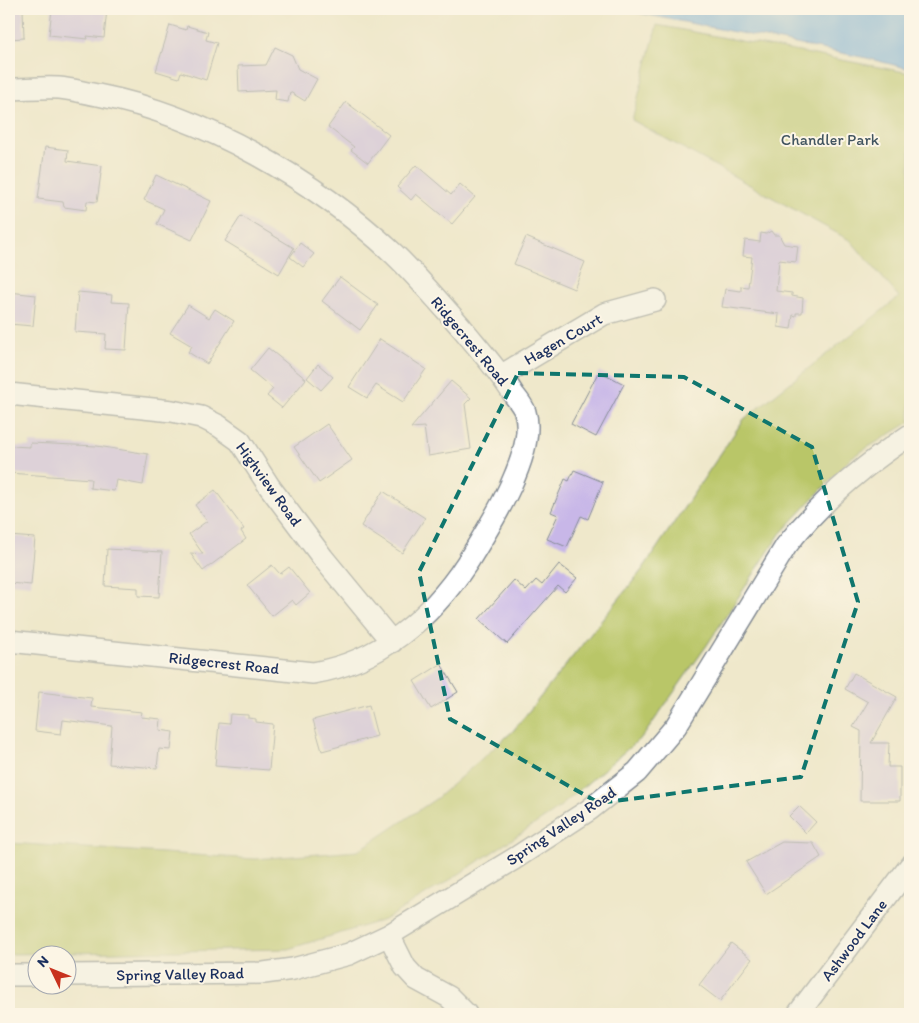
<svg xmlns="http://www.w3.org/2000/svg" width="919" height="1023" font-family="Itim,sans-serif">
<rect width="100%" height="100%" fill="#fcf5e5"/>
<filter id="ink" filterUnits="userSpaceOnUse"><feTurbulence type="fractalNoise" baseFrequency=".02" numOctaves="2"/><feDisplacementMap in="SourceGraphic" scale="10" xChannelSelector="R" yChannelSelector="G"/><feConvolveMatrix kernelMatrix="1 2 1 2 8 2 1 2 1" color-interpolation-filters="sRGB"/></filter>
<filter id="wash" filterUnits="userSpaceOnUse"><feTurbulence type="fractalNoise" baseFrequency=".0096" numOctaves="4" result="noise"/><feDisplacementMap in="SourceGraphic" scale="20" xChannelSelector="R" yChannelSelector="G"/><feGaussianBlur stdDeviation="1.12" result="paint"/><feColorMatrix in="noise" values="0 0 0 0 0 0 0 0 0 0 0 0 0 0 0 0 0 1.4 0 .05"/><feComposite in="paint" operator="in"/></filter>
<g filter="url(#wash)">
<rect width="100%" height="100%" fill="#efe8cb"/>
<path fill="#b9c667" stroke="#6a7a62" d="M 657,25 L 910,73 L 910,422 L 852,457 L 780,534 L 707,645 L 644,735 L 555,811 L 453,878 L 384,920 L 288,949 L 9,954 L 9,843 L 255,859 L 358,851 L 437,798 L 513,731 L 642,570 L 744,419 L 899,297 L 851,241 L 632,120 Z"/>
<path fill="#74afe5" stroke="#486fa2" d="M 618,9 L 910,9 L 910,69 L 867,58 Z"/>
<g id="blocks">
<path fill="#c8b7e8" d="M 9,9 L 23,9 L 24,38 L 9,39 Z
M 52,9 L 107,9 L 104,38 L 87,36 L 88,39 L 49,35 Z
M 170,25 L 186,30 L 187,26 L 208,32 L 206,40 L 217,43 L 206,80 L 181,72 L 179,78 L 156,71 Z
M 275,47 L 292,55 L 298,69 L 317,79 L 305,101 L 290,92 L 288,102 L 275,100 L 276,90 L 239,92 L 238,66 L 266,65 Z
M 346,102 L 389,135 L 368,163 L 351,150 L 354,147 L 328,127 Z
M 45,147 L 68,150 L 67,161 L 102,166 L 97,202 L 87,201 L 86,210 L 64,207 L 63,202 L 38,199 Z
M 416,165 L 451,195 L 460,184 L 475,197 L 452,224 L 416,194 L 411,200 L 397,187 Z
M 156,175 L 211,201 L 192,240 L 157,224 L 164,209 L 144,200 Z
M 241,216 L 294,248 L 279,274 L 225,241 Z
M 771,231 L 774,235 L 779,235 L 784,244 L 798,246 L 796,262 L 779,260 L 776,291 L 792,293 L 792,296 L 803,298 L 802,313 L 796,313 L 796,316 L 793,315 L 791,329 L 778,327 L 779,314 L 722,307 L 725,289 L 741,291 L 741,286 L 748,287 L 752,257 L 743,256 L 745,240 L 760,242 L 761,233 L 766,234 Z
M 526,237 L 585,262 L 574,289 L 514,264 Z
M 300,243 L 314,254 L 303,267 L 290,257 Z
M 340,277 L 378,305 L 360,330 L 322,301 Z
M 9,292 L 36,295 L 33,326 L 9,324 Z
M 78,292 L 112,295 L 111,302 L 129,303 L 126,350 L 105,349 L 106,334 L 75,332 Z
M 188,305 L 209,318 L 215,309 L 234,321 L 207,364 L 188,352 L 192,346 L 170,333 Z
M 380,339 L 426,369 L 403,402 L 376,385 L 367,398 L 349,387 Z
M 268,348 L 306,379 L 282,408 L 267,396 L 273,389 L 250,370 Z
M 318,364 L 333,377 L 321,390 L 307,378 Z
M 599,371 L 624,384 L 596,437 L 571,424 Z
M 451,381 L 471,398 L 465,404 L 471,449 L 428,456 L 424,427 L 411,428 Z
M 327,424 L 352,460 L 319,483 L 294,447 Z
M 30,443 L 97,446 L 148,454 L 143,485 L 116,480 L 114,491 L 90,488 L 91,479 L 9,473 L 9,452 L 11,452 L 11,446 L 30,447 Z
M 574,470 L 603,482 L 588,519 L 581,516 L 567,547 L 547,539 L 558,515 L 551,512 L 565,479 L 569,481 Z
M 215,490 L 244,529 L 241,531 L 246,539 L 203,571 L 190,553 L 203,554 L 189,534 L 207,521 L 195,505 Z
M 383,491 L 425,518 L 402,553 L 361,526 Z
M 9,536 L 35,538 L 31,585 L 9,583 Z
M 107,549 L 162,552 L 159,597 L 138,596 L 138,588 L 105,586 Z
M 559,564 L 577,578 L 565,592 L 558,586 L 507,644 L 479,619 L 514,580 L 526,591 L 536,580 L 542,585 Z
M 272,565 L 280,574 L 289,567 L 310,593 L 296,605 L 292,600 L 272,616 L 247,585 Z
M 441,664 L 458,692 L 431,709 L 414,681 Z
M 854,673 L 897,697 L 871,743 L 889,743 L 888,767 L 900,767 L 900,801 L 860,801 L 861,731 L 853,727 L 868,702 L 845,689 Z
M 39,692 L 92,698 L 91,707 L 142,712 L 141,717 L 161,719 L 160,730 L 173,732 L 171,750 L 159,749 L 157,768 L 109,764 L 112,726 L 63,720 L 61,734 L 35,731 Z
M 369,705 L 377,736 L 322,751 L 313,720 Z
M 230,714 L 248,715 L 248,718 L 256,719 L 256,722 L 273,724 L 269,770 L 215,766 L 219,723 L 229,724 Z
M 799,806 L 816,822 L 806,833 L 789,816 Z
M 782,842 L 813,843 L 821,857 L 766,894 L 746,862 Z
M 731,943 L 752,959 L 720,1001 L 699,985 Z"/>
</g>
</g>
<g filter="url(#ink)">
<use href="#blocks" fill-opacity="0" stroke="#858c94" stroke-width="1"/>
<g fill="none" stroke-linecap="round" stroke-linejoin="round">
<g stroke="#858c94" stroke-width="24">
<path id="minor" d="M 9,89 C 25,89 42,87 59,88 C 72,89 85,93 98,95 C 205,116 315,180 394,254 C 418,277 440,303 462,328 C 480,350 499,371 514,395 C 518,400 523,406 525,412 C 538,452 488,529 467,563 C 431,618 379,662 313,673 L 9,641
M 502,375 L 604,314 L 655,300
M 9,394 L 172,411 L 201,417 L 219,426 L 240,441 L 269,486 L 323,558 L 392,642
M 389,935 L 405,967 L 416,979 L 449,997 L 466,1014
M 9,975 L 38,975
M 68,975 L 264,973 L 293,969 L 349,954 L 389,935 L 514,859 L 589,810 L 637,772 L 676,726 L 786,546 C 820,502 863,466 910,435
M 798,1014 L 910,866"/>
</g>
<use href="#minor" stroke="#fff" stroke-width="21"/>
</g>
</g>
<path d="M0 0H919V1023H0ZM 518,373 L 684,377 L 812,447 L 858,602 L 801,777 L 599,803 L 450,719 L 419,572 Z" fill="#efe8cb" fill-opacity=".55" fill-rule="evenodd"/>
<path fill="none" stroke="#0f766e" stroke-width="4" stroke-dasharray="10 6" stroke-linejoin="round" d="M 518,373 L 684,377 L 812,447 L 858,602 L 801,777 L 599,803 L 450,719 L 419,572 Z"/>
<g text-anchor="middle" dominant-baseline="central" stroke-width="4" stroke-linejoin="round" paint-order="stroke">
<g font-size="16" fill="#425560" stroke="#fcf5e5">
<text x="830" y="139">Chandler Park</text>
</g>
<g font-size="16" fill="#1b2f5e" stroke="#fcf5e5">
<text transform="translate(563 339) rotate(-30)">Hagen Court</text>
<text transform="translate(470 341) rotate(50)">Ridgecrest Road</text>
<text transform="translate(269 484) rotate(54)">Highview Road</text>
<text transform="translate(224 663) rotate(6)">Ridgecrest Road</text>
<text transform="translate(561 826) rotate(-34)">Spring Valley Road</text>
<text transform="translate(854 940) rotate(-53)">Ashwood Lane</text>
<text transform="translate(180 974) rotate(-1)">Spring Valley Road</text>
</g>
</g>
<rect width="919" height="1023" fill="none" stroke="#fcf5e5" stroke-width="30"/>
<g transform="translate(52 970) rotate(313)"><circle r="24" fill="#fcf5e5" stroke="#a2a6af"/>
<path d="M0-4L9 19L0 12L-9 19Z" fill="#c8321e"/>
<text y="-8" font-size="14" font-weight="bold" text-anchor="middle" fill="#1b2f5e">N</text>
</g>
</svg>
